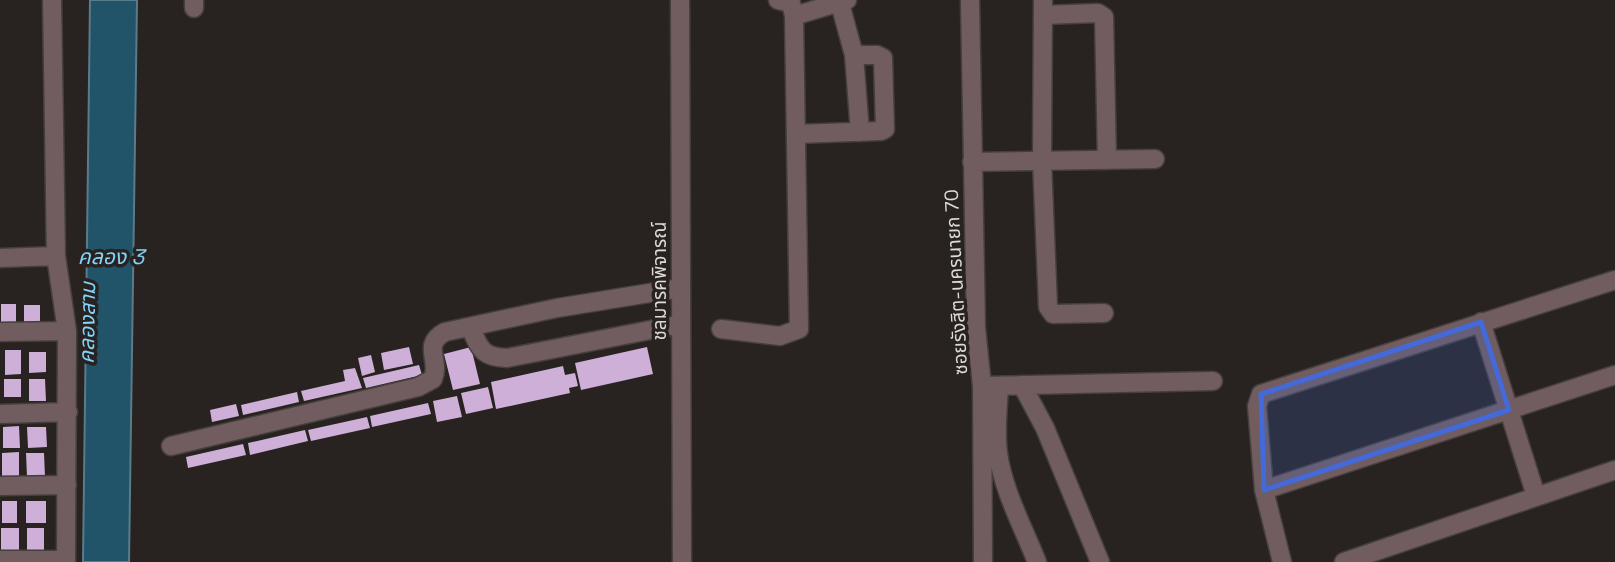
<svg xmlns="http://www.w3.org/2000/svg" width="1615" height="562" font-family="'Space Grotesk','Noto Sans Thai',sans-serif">
<rect width="100%" height="100%" fill="#282321"/>
<path fill="#215369" stroke="#597c8b" stroke-width="2" d="M 90,0 L 137,0 L 129,562 L 83,562 Z"/>
<path fill="#cdafd7" d="M 1,304 L 16,304 L 16,322 L 1,322 Z
M 24,305 L 40,305 L 40,327 L 24,326 Z
M 409,347 L 413,364 L 384,370 L 381,353 Z
M 471,347 L 480,384 L 453,390 L 444,354 Z
M 647,347 L 653,374 L 581,390 L 575,363 Z
M 5,350 L 21,350 L 21,374 L 5,375 Z
M 29,352 L 46,352 L 46,372 L 29,373 Z
M 371,355 L 375,372 L 362,376 L 358,358 Z
M 419,365 L 422,375 L 366,388 L 363,378 Z
M 563,366 L 565,375 L 575,373 L 578,386 L 569,388 L 570,393 L 496,409 L 491,382 Z
M 355,368 L 362,388 L 304,401 L 301,391 L 345,381 L 343,370 Z
M 4,379 L 21,379 L 21,397 L 4,397 Z
M 29,379 L 45,379 L 46,401 L 29,401 Z
M 488,387 L 493,408 L 466,414 L 461,393 Z
M 297,392 L 299,402 L 243,415 L 241,405 Z
M 457,396 L 462,417 L 437,422 L 433,401 Z
M 428,403 L 431,414 L 372,427 L 370,416 Z
M 236,404 L 239,416 L 212,422 L 210,410 Z
M 367,417 L 370,428 L 311,441 L 308,430 Z
M 19,426 L 20,448 L 3,448 L 3,427 Z
M 27,427 L 46,427 L 47,447 L 28,448 Z
M 305,430 L 308,441 L 250,455 L 248,443 Z
M 243,444 L 246,455 L 188,468 L 186,457 Z
M 19,452 L 19,477 L 2,477 L 2,453 Z
M 26,453 L 44,453 L 45,477 L 27,477 Z
M 2,501 L 17,501 L 17,523 L 2,523 Z
M 26,501 L 46,501 L 46,523 L 26,523 Z
M 1,528 L 19,528 L 19,552 L 1,551 Z
M 27,528 L 44,528 L 44,552 L 27,552 Z"/>
<g fill="none" stroke-linecap="round" stroke-linejoin="round">
<g stroke="#45403e" stroke-width="21">
<path id="minor" d="M 52,0 L 56,256 L 67,331 L 66,562
M 194,0 L 194,8
M 680,0 L 682,562
M 778,0 L 791,3 L 794,16 L 847,0
M 970,0 L 976,328 L 982,386 L 983,562
M 1043,0 L 1042,161 L 1048,307 L 1053,314 L 1104,313
M 1043,15 L 1098,13 L 1104,17 L 1107,160
M 854,55 L 860,132
M 796,134 L 881,131 L 885,129 L 883,58 L 877,55 L 854,55 L 839,0
M 972,162 L 1155,159
M 0,258 L 56,256
M 1481,322 L 1536,496
M 470,327 C 480,348 481,357 507,358 L 681,324
M 721,329 L 780,336 L 799,329 L 794,16
M 0,332 L 67,331
M 1022,385 L 1045,428 L 1100,562
M 982,386 L 1213,381
M 999,386 C 998,409 995,430 998,453 C 1003,490 1023,527 1037,562
M 0,414 L 68,412
M 171,446 L 418,387 L 433,379 C 441,360 421,345 445,332 L 557,308 L 680,288
M 0,486 L 67,485
M 1264,490 L 1615,375
M 0,560 L 66,560
M 1282,562 L 1264,490 L 1257,406 L 1261,394 L 1615,280
M 1344,562 L 1615,470"/>
</g>
<use href="#minor" stroke="#715c5f" stroke-width="18"/>
</g>
<path fill="#436ad8" fill-opacity="0.2" stroke="#436ad8" stroke-width="5" stroke-linejoin="round" d="M 1481,322 L 1509,410 L 1264,490 L 1261,394 Z"/>
<g text-anchor="middle" dominant-baseline="central" stroke-width="7" stroke-linejoin="round" paint-order="stroke">
<g font-size="19" fill="#dddad9" stroke="#282321">
<text transform="translate(659 281) rotate(-90)">ชลมารคพิจารณ์</text>
<text transform="translate(956 282) rotate(-93)">ซอยรังสิต-นครนายก 70</text>
</g>
<g font-size="21" font-style="italic" fill="#84d4f9" stroke="#282321">
<text x="111" y="256">คลอง 3</text>
<text transform="translate(87 323) rotate(-89)">คลองสาม</text>
</g>
</g>
</svg>
